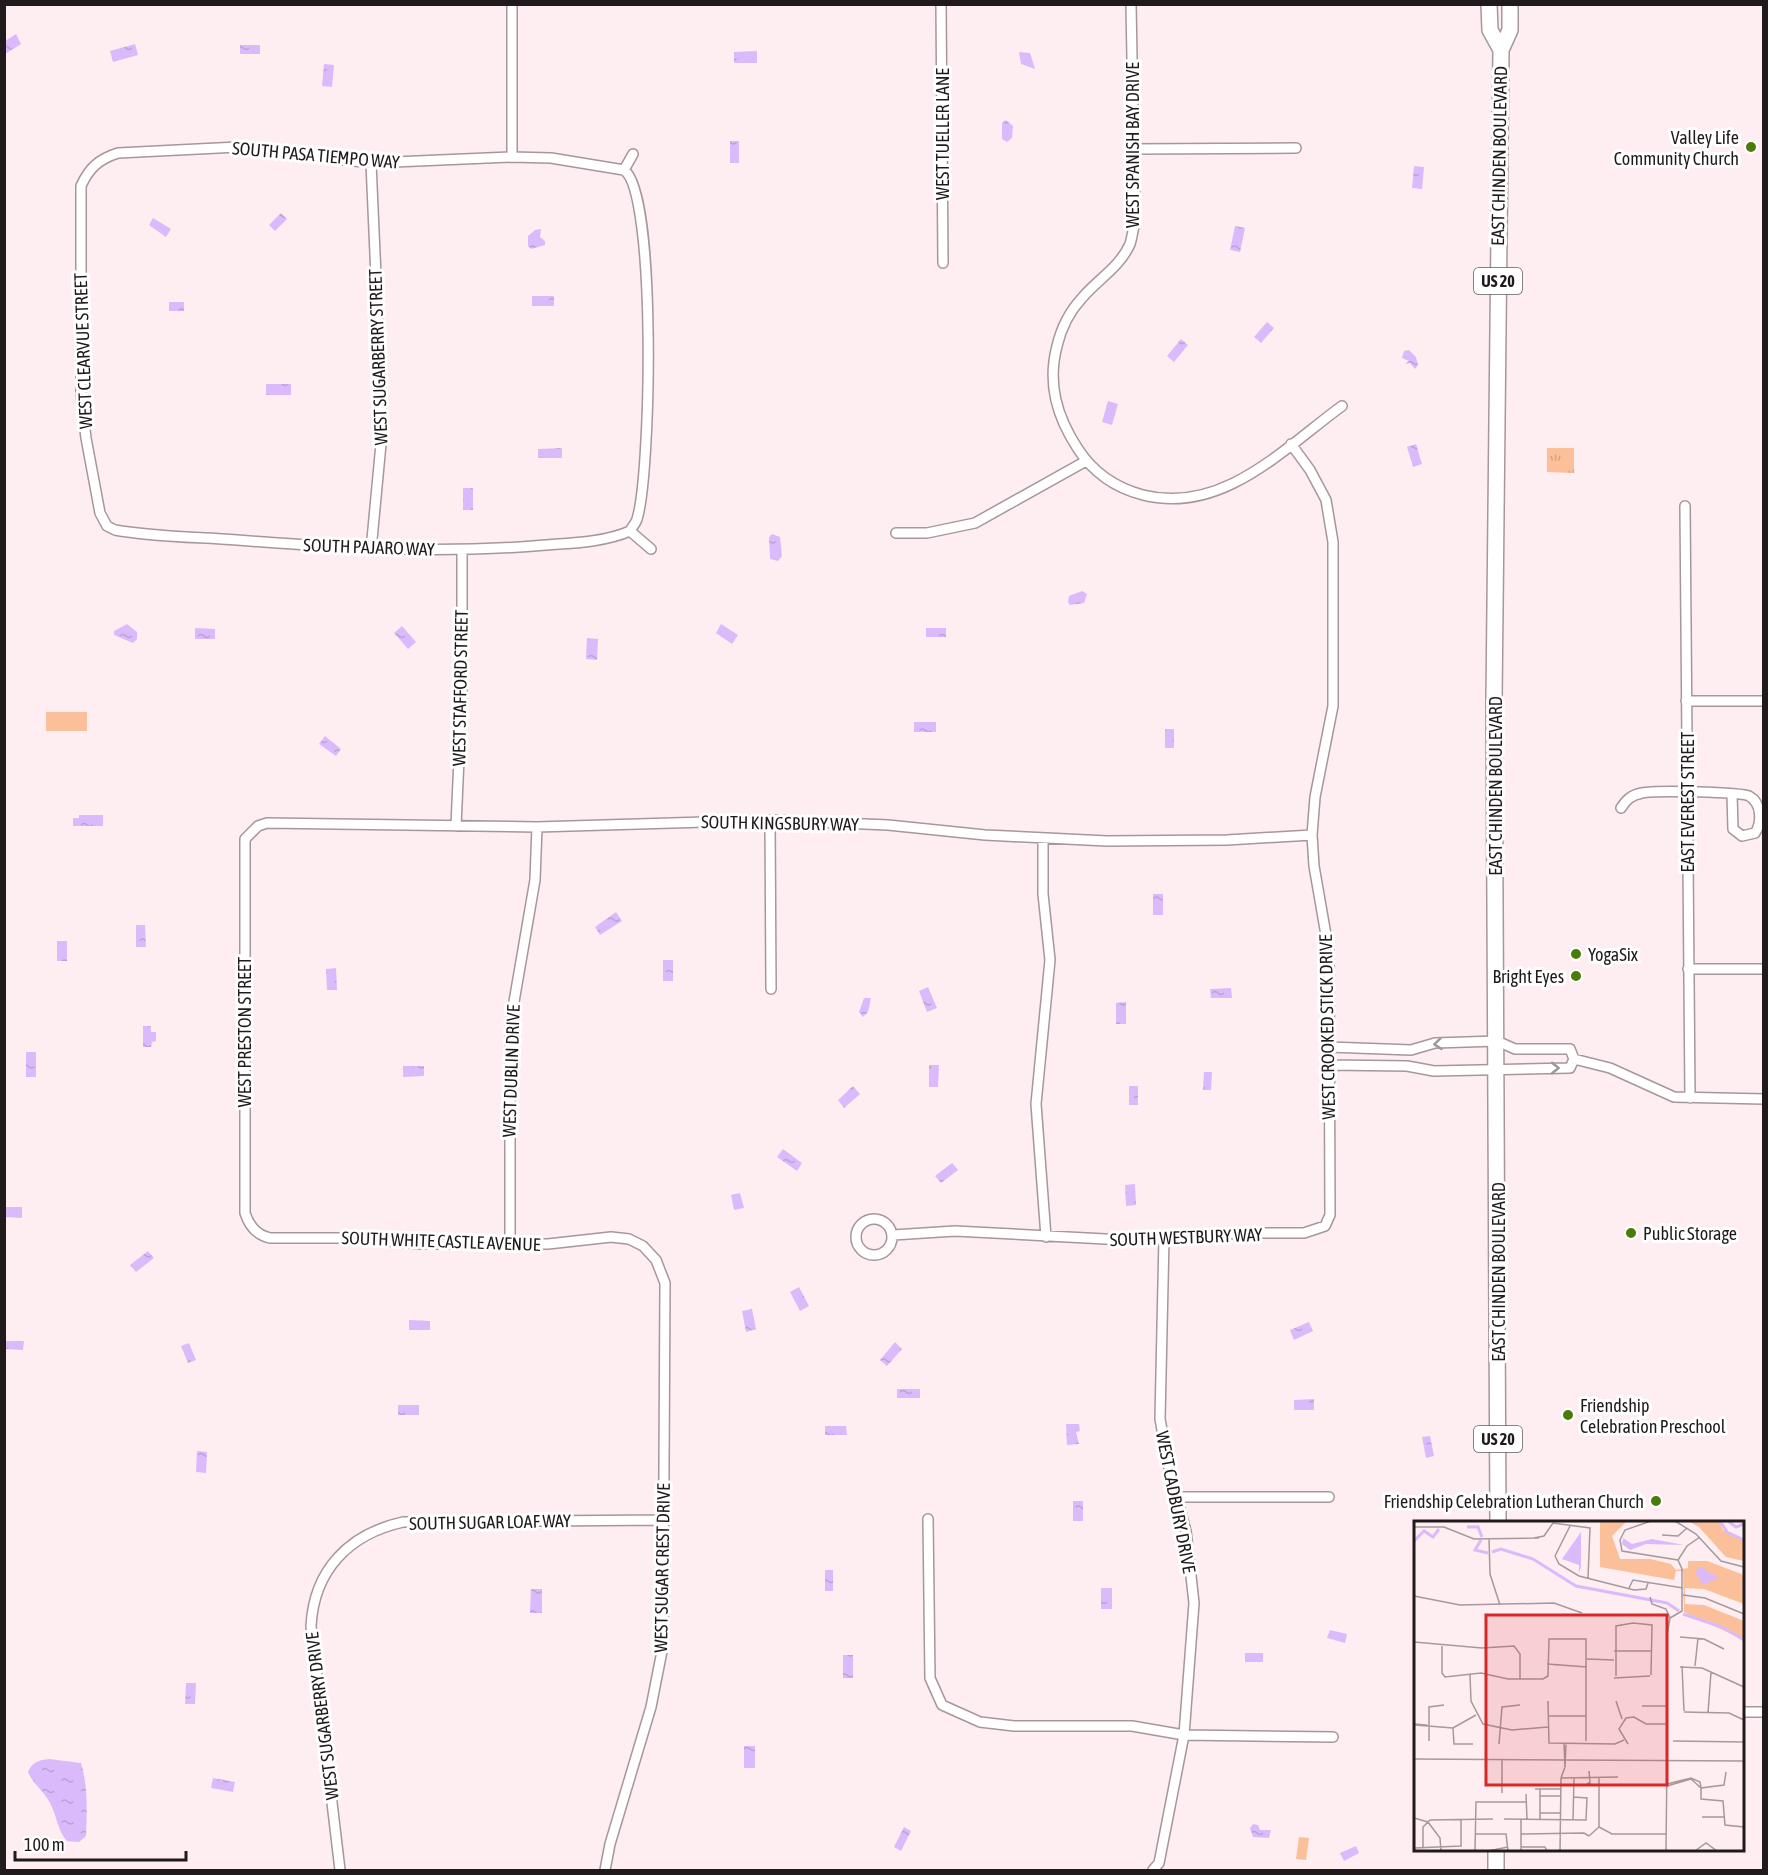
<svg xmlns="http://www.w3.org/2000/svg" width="1768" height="1875" font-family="'Asap Condensed',sans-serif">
<defs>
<pattern id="park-tufts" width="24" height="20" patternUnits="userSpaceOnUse" patternTransform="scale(1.5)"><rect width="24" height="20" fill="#fbbf99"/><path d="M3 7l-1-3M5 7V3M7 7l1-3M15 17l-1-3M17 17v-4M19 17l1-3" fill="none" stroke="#d7a483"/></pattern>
<pattern id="water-ripples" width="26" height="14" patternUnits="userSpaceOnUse" patternTransform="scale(1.5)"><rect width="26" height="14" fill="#dbbafc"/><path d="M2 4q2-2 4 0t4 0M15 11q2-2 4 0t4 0" fill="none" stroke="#bc9fd7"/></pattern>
</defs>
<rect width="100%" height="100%" fill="#feedf1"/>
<path fill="#fbbf99" d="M 46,712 L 87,712 L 87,731 L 46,731 Z
M 1299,1837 L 1309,1838 L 1306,1860 L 1296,1859 Z"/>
<path fill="url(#park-tufts)" d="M 1547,448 L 1574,448 L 1574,473 L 1547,472 Z"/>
<path fill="url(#water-ripples)" d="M 16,34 L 21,44 L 5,54 L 5,41 Z
M 135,44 L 138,55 L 113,62 L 110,51 Z
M 240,45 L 260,45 L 260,54 L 240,54 Z
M 757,51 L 757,63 L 734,63 L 734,52 Z
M 1019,52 L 1030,53 L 1035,69 L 1021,64 Z
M 324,64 L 334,65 L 332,87 L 322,86 Z
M 1006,120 L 1013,126 L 1012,138 L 1007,142 L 1002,139 L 1002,123 Z
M 730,141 L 739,141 L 739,163 L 730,163 Z
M 1414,166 L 1424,167 L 1422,189 L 1412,188 Z
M 281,213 L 287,219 L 275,231 L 269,225 Z
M 153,218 L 171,229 L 166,237 L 149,225 Z
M 1235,226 L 1245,228 L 1240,252 L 1230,250 Z
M 541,229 L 540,237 L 545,241 L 545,245 L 531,249 L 528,246 L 528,236 L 535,230 Z
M 532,296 L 554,296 L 554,306 L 532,306 Z
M 169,302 L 184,302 L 184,311 L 169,311 Z
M 1267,322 L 1274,328 L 1261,343 L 1254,337 Z
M 1181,339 L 1188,345 L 1174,362 L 1167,356 Z
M 1404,351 L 1409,350 L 1416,357 L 1418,365 L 1415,369 L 1410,363 L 1405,364 L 1409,361 L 1402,358 Z
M 266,384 L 291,384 L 291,395 L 266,395 Z
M 1108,401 L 1118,404 L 1112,425 L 1102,422 Z
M 1416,444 L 1422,464 L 1413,467 L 1407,447 Z
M 562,448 L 562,458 L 538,458 L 538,449 Z
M 463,488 L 473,488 L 473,510 L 463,510 Z
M 772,534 L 780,537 L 782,556 L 778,561 L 770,559 L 769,537 Z
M 1082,591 L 1087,594 L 1084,603 L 1070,605 L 1068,602 L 1069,596 Z
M 127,624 L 137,632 L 137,639 L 133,643 L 114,635 L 114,631 Z
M 721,624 L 738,635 L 732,644 L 716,633 Z
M 402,626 L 416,642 L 408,649 L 394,633 Z
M 195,628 L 215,629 L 215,639 L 195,639 Z
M 926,628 L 946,628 L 946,637 L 926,637 Z
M 587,638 L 598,639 L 597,660 L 586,659 Z
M 914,722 L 936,722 L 936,732 L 914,732 Z
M 1165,729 L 1174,729 L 1174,748 L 1165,748 Z
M 325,736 L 341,749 L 336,756 L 319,744 Z
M 79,815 L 103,815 L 103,826 L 73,826 L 73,818 L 79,818 Z
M 1153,894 L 1163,894 L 1163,915 L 1153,915 Z
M 616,912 L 622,921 L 600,935 L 595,927 Z
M 136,925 L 145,925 L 146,947 L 136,947 Z
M 57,941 L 67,941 L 67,961 L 57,961 Z
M 663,960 L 673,960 L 673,981 L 663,981 Z
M 336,968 L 337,990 L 327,990 L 326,969 Z
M 928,987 L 937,1008 L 927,1012 L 919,991 Z
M 1231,988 L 1232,998 L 1211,998 L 1210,989 Z
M 864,998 L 871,998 L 868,1012 L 863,1017 L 859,1012 Z
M 1126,1002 L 1126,1024 L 1116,1024 L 1116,1003 Z
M 143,1026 L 151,1026 L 151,1032 L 156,1032 L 156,1041 L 152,1042 L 151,1047 L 143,1047 Z
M 26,1052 L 36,1052 L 36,1077 L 26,1077 Z
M 929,1065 L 939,1065 L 938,1087 L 929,1087 Z
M 403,1066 L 424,1066 L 424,1076 L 403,1077 Z
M 1204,1072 L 1212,1072 L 1211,1090 L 1203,1090 Z
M 853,1086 L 860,1094 L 844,1108 L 838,1100 Z
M 1129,1086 L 1138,1086 L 1138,1105 L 1129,1105 Z
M 783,1149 L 802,1163 L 797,1171 L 777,1157 Z
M 952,1163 L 958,1170 L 941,1183 L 935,1176 Z
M 1135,1184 L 1136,1205 L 1126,1206 L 1125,1185 Z
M 740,1193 L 744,1208 L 734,1210 L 731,1195 Z
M 5,1207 L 22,1207 L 22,1218 L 5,1217 Z
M 148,1251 L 154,1258 L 136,1272 L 130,1265 Z
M 799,1287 L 809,1306 L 800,1311 L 790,1292 Z
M 752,1309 L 756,1329 L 746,1332 L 742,1311 Z
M 409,1320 L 430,1321 L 430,1330 L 409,1330 Z
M 1309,1322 L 1313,1331 L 1294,1340 L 1290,1330 Z
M 5,1341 L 24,1341 L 23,1350 L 5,1349 Z
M 895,1342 L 902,1349 L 887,1366 L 880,1360 Z
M 189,1343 L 196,1360 L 188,1363 L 181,1346 Z
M 897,1389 L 920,1389 L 920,1398 L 897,1398 Z
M 1314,1399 L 1314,1410 L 1294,1410 L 1294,1400 Z
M 398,1405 L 419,1405 L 419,1415 L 398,1415 Z
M 1066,1424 L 1079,1424 L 1080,1431 L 1076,1432 L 1079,1444 L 1067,1445 Z
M 825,1426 L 846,1426 L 847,1435 L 825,1435 Z
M 1430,1436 L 1434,1456 L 1426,1458 L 1422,1437 Z
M 197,1451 L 207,1452 L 206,1473 L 196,1472 Z
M 1073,1501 L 1083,1501 L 1083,1521 L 1073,1521 Z
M 825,1570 L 833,1570 L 833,1591 L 825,1591 Z
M 1101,1588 L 1112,1588 L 1112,1609 L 1101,1609 Z
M 531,1589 L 542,1589 L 542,1613 L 530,1613 Z
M 1330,1630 L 1347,1634 L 1345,1643 L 1327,1638 Z
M 1245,1653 L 1263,1653 L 1263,1662 L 1245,1662 Z
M 843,1655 L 853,1655 L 853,1678 L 843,1678 Z
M 186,1683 L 196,1683 L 195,1704 L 185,1704 Z
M 744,1746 L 755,1746 L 755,1768 L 744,1768 Z
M 49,1759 L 81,1763 C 88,1786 87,1811 86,1836 L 79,1842 L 67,1841 C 57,1830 57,1816 50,1803 C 44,1791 33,1784 28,1772 C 32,1762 39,1760 49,1759 Z
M 213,1778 L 235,1782 L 233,1792 L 211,1788 Z
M 1253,1824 L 1258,1825 L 1260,1830 L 1271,1830 L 1269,1838 L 1253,1837 L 1250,1828 Z
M 904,1827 L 911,1831 L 901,1851 L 894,1847 Z
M 1356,1846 L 1359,1853 L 1344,1861 L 1340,1853 Z"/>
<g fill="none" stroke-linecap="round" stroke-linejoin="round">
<g stroke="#a6979b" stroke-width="12">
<path id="minor" d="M 512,4 L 512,157
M 941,4 L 943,263
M 1131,4 L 1135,222 C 1133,229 1132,238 1130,244 C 1120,267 1097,280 1082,298 C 1070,311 1061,329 1057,346 C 1047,384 1057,417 1078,449 C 1093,472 1116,488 1143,495 C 1222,515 1283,449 1342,406
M 1134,149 L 1296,148
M 633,154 L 624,170 C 657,192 651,476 637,519 C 636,523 632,527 630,531 L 651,549
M 371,163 L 381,390 L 381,444 L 371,550
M 624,170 L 551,158 L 512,157 L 371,163 L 238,147 L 118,153 C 99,159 89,168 81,186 L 81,395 L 86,438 L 100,513 L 107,526 L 115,530 C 154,537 197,537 237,540 C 340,548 442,554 546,545 C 573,543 605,542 630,531
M 1685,506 L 1690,1098
M 896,533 L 927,533 L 975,523 L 1086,461
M 1686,701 L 1764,701
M 1621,808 C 1626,800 1631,795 1642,793 C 1654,790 1740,792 1749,796 C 1762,803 1762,823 1755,833 L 1742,836 L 1733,829 L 1732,794
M 770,820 L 771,989
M 456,826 L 462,691 L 462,550
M 1043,839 L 1043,894 L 1050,960 L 1036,1104 L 1046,1237
M 1688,969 L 1764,969
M 1329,1047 L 1411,1050 L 1435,1043 L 1497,1041 L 1515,1049 L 1570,1049 L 1574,1059 L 1570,1068 L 1434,1071 L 1407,1066 L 1329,1065
M 1574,1059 L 1610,1068 L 1674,1097 L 1764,1099
M856 1237a18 18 0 1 1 36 0a18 18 0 1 1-36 0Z
M 893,1235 L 955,1231 L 1124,1240 L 1241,1233 L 1304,1233 L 1325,1226 L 1330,1215 L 1329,952 L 1314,866 L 1312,835 L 1315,797 L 1333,706 L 1333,542 L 1326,500 L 1310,470 L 1291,444
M 510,1244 L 510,1025 L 535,880 L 537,827
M 1177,1497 L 1329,1497
M 928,1519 L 930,1678 L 942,1705 L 980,1722 L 1014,1726 L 1132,1726 L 1184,1735 L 1333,1737
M 1742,1712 L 1764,1712
M 340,1870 L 311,1626 C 314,1570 349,1534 403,1522 L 664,1520
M 605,1870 L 610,1844 L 651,1707 L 663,1646 L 665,1283 L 656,1260 L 643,1246 L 629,1239 L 611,1237 L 548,1244 L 419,1244 L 360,1238 L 270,1238 C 257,1235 249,1226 245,1213 L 245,839 L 258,826 L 267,823 L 537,827 L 770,820 L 888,825 L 985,835 L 1107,841 L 1227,840 L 1312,835
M 1153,1870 L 1159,1863 L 1184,1735 L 1194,1603 L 1186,1531 L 1169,1468 L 1160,1419 L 1164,1238"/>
</g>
<g stroke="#a6979b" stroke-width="18">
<path id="primary" d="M 1489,4 L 1490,30 L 1501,50
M 1498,1522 L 1494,699 L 1501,50 L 1510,30 L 1510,4
M 1496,1850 L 1496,1870"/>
</g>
<use href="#minor" stroke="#fff" stroke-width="9"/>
<use href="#primary" stroke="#fff" stroke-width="15"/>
</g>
<defs><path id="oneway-chevron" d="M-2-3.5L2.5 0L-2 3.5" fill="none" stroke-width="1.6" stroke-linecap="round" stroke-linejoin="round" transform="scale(1.5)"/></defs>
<g stroke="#9b9899">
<use href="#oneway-chevron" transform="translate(1438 1044) rotate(174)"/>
<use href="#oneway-chevron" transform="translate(1555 1068)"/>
</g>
<g fill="#4a7c0a" stroke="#fff" stroke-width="2">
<circle cx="1751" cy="147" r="6"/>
<circle cx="1576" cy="954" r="6"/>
<circle cx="1576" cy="976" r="6"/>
<circle cx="1631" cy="1233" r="6"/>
<circle cx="1568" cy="1415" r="6"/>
<circle cx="1656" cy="1501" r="6"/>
</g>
<g text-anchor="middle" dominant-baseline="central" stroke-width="6" stroke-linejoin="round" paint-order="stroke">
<g fill="#fff" stroke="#635f60" stroke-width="1.5">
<rect x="1474" y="268" width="48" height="26" rx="4.5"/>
<rect x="1474" y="1426" width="48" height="26" rx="4.5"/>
</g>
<g font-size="16" font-weight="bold" fill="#201a1c">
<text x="1498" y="281">US 20</text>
<text x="1498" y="1439">US 20</text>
</g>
<g font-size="18" fill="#201a1c" stroke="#fff">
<text transform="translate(942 134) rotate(-90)">WEST TUELLER LANE</text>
<text transform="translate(1132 145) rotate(-90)">WEST SPANISH BAY DRIVE</text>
<text transform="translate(316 155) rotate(5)">SOUTH PASA TIEMPO WAY</text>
<text transform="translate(1499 156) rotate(-89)">EAST CHINDEN BOULEVARD</text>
<text transform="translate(83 351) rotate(-92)">WEST CLEARVUE STREET</text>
<text transform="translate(378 357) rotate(-92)">WEST SUGARBERRY STREET</text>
<text transform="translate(369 547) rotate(2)">SOUTH PAJARO WAY</text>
<text transform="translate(460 688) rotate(-89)">WEST STAFFORD STREET</text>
<text transform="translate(1495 786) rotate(-90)">EAST CHINDEN BOULEVARD</text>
<text transform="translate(1687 802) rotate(-90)">EAST EVEREST STREET</text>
<text transform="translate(780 823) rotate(1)">SOUTH KINGSBURY WAY</text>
<text transform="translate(1327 1027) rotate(-91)">WEST CROOKED STICK DRIVE</text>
<text transform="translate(244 1032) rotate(-90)">WEST PRESTON STREET</text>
<text transform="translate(511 1071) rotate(-88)">WEST DUBLIN DRIVE</text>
<text transform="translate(1186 1237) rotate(-2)">SOUTH WESTBURY WAY</text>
<text transform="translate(441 1241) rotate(2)">SOUTH WHITE CASTLE AVENUE</text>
<text transform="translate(1498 1272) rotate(-90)">EAST CHINDEN BOULEVARD</text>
<text transform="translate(1176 1502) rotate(79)">WEST CADBURY DRIVE</text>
<text transform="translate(490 1522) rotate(-1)">SOUTH SUGAR LOAF WAY</text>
<text transform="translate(662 1568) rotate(-89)">WEST SUGAR CREST DRIVE</text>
<text transform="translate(322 1716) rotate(-97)">WEST SUGARBERRY DRIVE</text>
</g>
<g font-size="18" fill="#201a1c" stroke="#fff" text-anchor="end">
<text x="1739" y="137">Valley Life<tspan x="1739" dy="21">Community Church</tspan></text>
<text x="1588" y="954" text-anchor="start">YogaSix</text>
<text x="1564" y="976">Bright Eyes</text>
<text x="1643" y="1233" text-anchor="start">Public Storage</text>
<text x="1580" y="1405" text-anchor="start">Friendship<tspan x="1580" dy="21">Celebration Preschool</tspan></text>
<text x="1644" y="1501">Friendship Celebration Lutheran Church</text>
</g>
</g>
<g transform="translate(1414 1521)">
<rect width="330" height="330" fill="#feedf1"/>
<path d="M 186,0 L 213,0 L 198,15 L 206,38 L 236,38 L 257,43 L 262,49 L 274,47 L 274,40 L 293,40 L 330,54 L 330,83 L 290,68 L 271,67 L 271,83 L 290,84 L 330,100 L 330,119 L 270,91 L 269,50 L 262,50 L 260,59 L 186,46 ZM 274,0 L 305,0 L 309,9 L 330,20 L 330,40 L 312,36 L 285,6 Z" fill="#fbbf99"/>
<path d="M 167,11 L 167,46 L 165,52 L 165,44 L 148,38 ZM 209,17 L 218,23 L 238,18 L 270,24 L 232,23 L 216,29 L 208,23 ZM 287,45 L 294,51 L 305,56 L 289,64 L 281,51 Z" fill="#dbbafc"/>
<path fill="none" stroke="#dbbafc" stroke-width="3" d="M 306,0 L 313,11 L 330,19M 314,0 L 322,6 L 330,3M 53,6 L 64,6 L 68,16M 67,19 L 61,29 L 74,32M 0,20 L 10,10 L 19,16 L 25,8M 78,31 L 87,28 L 119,38 L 162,65 L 253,82 L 265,90M 269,93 L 308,106 L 330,119"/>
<path fill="none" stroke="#a5999c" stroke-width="1.5" d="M 237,0 L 211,9 L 206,19 L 208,30 L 264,39M 261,0 L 282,13 L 307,40 L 330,46M 0,6 L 30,6 L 60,18 L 120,17M 248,14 L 264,15 L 273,7M 75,17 L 76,53 L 86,84M 125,17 L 120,17 L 130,15 L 139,2 L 176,7 L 174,57M 141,35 L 145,43 L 165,55 L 220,69 L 232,68 L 234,62M 141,35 L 156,5M 215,67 L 219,59 L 269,67M 269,74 L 291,77 L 330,93M 0,75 L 46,84 L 140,82 L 168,92M 236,76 L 238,83 L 252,88 L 256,97M 256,97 L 268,90 L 268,48 L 264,39 L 273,25 L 286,16M 266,116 L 290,118 L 310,128M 0,121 L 68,127 L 100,125 L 106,133 L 106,158M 28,125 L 28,152 L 31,156 L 67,152 L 94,158 L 129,158 L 134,155 L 135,118 L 172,118 L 172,220M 200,130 L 237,130M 173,138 L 200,139M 133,143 L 173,146M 268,145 L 270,190M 281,145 L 284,117M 266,146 L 288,147 L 330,166M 56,154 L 57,180 L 69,203 L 98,209 L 134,206M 202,155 L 202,105 L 219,102 L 238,104 L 237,154M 200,157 L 236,155M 134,180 L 135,222 L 201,223 L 210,219M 202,180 L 208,198M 228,185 L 253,185M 270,191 L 315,192 L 330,199M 294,192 L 297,151M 134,195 L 172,195M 0,204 L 1,203 L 12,204 L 14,205 L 1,204M 14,205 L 39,207 L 62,194M 39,207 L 40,223 L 59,223M 15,220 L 15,186 L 30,184M 259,220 L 330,221M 150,222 L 151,246 L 152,222M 85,223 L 88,186 L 106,184M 214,223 L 205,208 L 212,197 L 220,196 L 232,203 L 253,203M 0,238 L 330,240M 253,238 L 253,114 L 256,97M 175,250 L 176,261 L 173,263 L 176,263 L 176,261M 312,251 L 310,264 L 287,267 L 287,278 L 309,280 L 311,304 L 330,306M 147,257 L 204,256M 253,263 L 277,257 L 286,261 L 287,267 L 277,258 L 253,265M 121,268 L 147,268M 126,268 L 126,299M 88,272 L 88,238M 112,273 L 113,299M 126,275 L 147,275M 126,292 L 147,292M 288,296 L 310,296M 0,297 L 14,301 L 26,317 L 27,330M 90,298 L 172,299 L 173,277 L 159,276M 107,299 L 107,330M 159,299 L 160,257M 185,306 L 198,313 L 252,313M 61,313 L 92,313 L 94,330M 107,313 L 170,312 L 175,315M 175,315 L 185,306 L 185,257M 9,326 L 9,306 L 16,299 L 79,298M 107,326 L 131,326 L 133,330M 0,327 L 47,325 L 47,298M 61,330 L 62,281 L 112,281M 74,330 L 94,326M 146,330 L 147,257 L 151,246M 252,330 L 253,238M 281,330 L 292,322 L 303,330"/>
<path fill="#d62828" fill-opacity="0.15" stroke="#d62828" stroke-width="3" d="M 72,94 L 253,94 L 253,264 L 72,264 Z"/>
<rect width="330" height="330" fill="none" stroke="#201a1c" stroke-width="3"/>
</g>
<rect width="1768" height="1875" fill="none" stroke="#201a1c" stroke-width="12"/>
<path d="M15 1851v9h171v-9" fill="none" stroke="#201a1c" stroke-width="3"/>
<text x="24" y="1851" font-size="18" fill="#201a1c" stroke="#ffffff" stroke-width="4.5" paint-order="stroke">100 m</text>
</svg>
